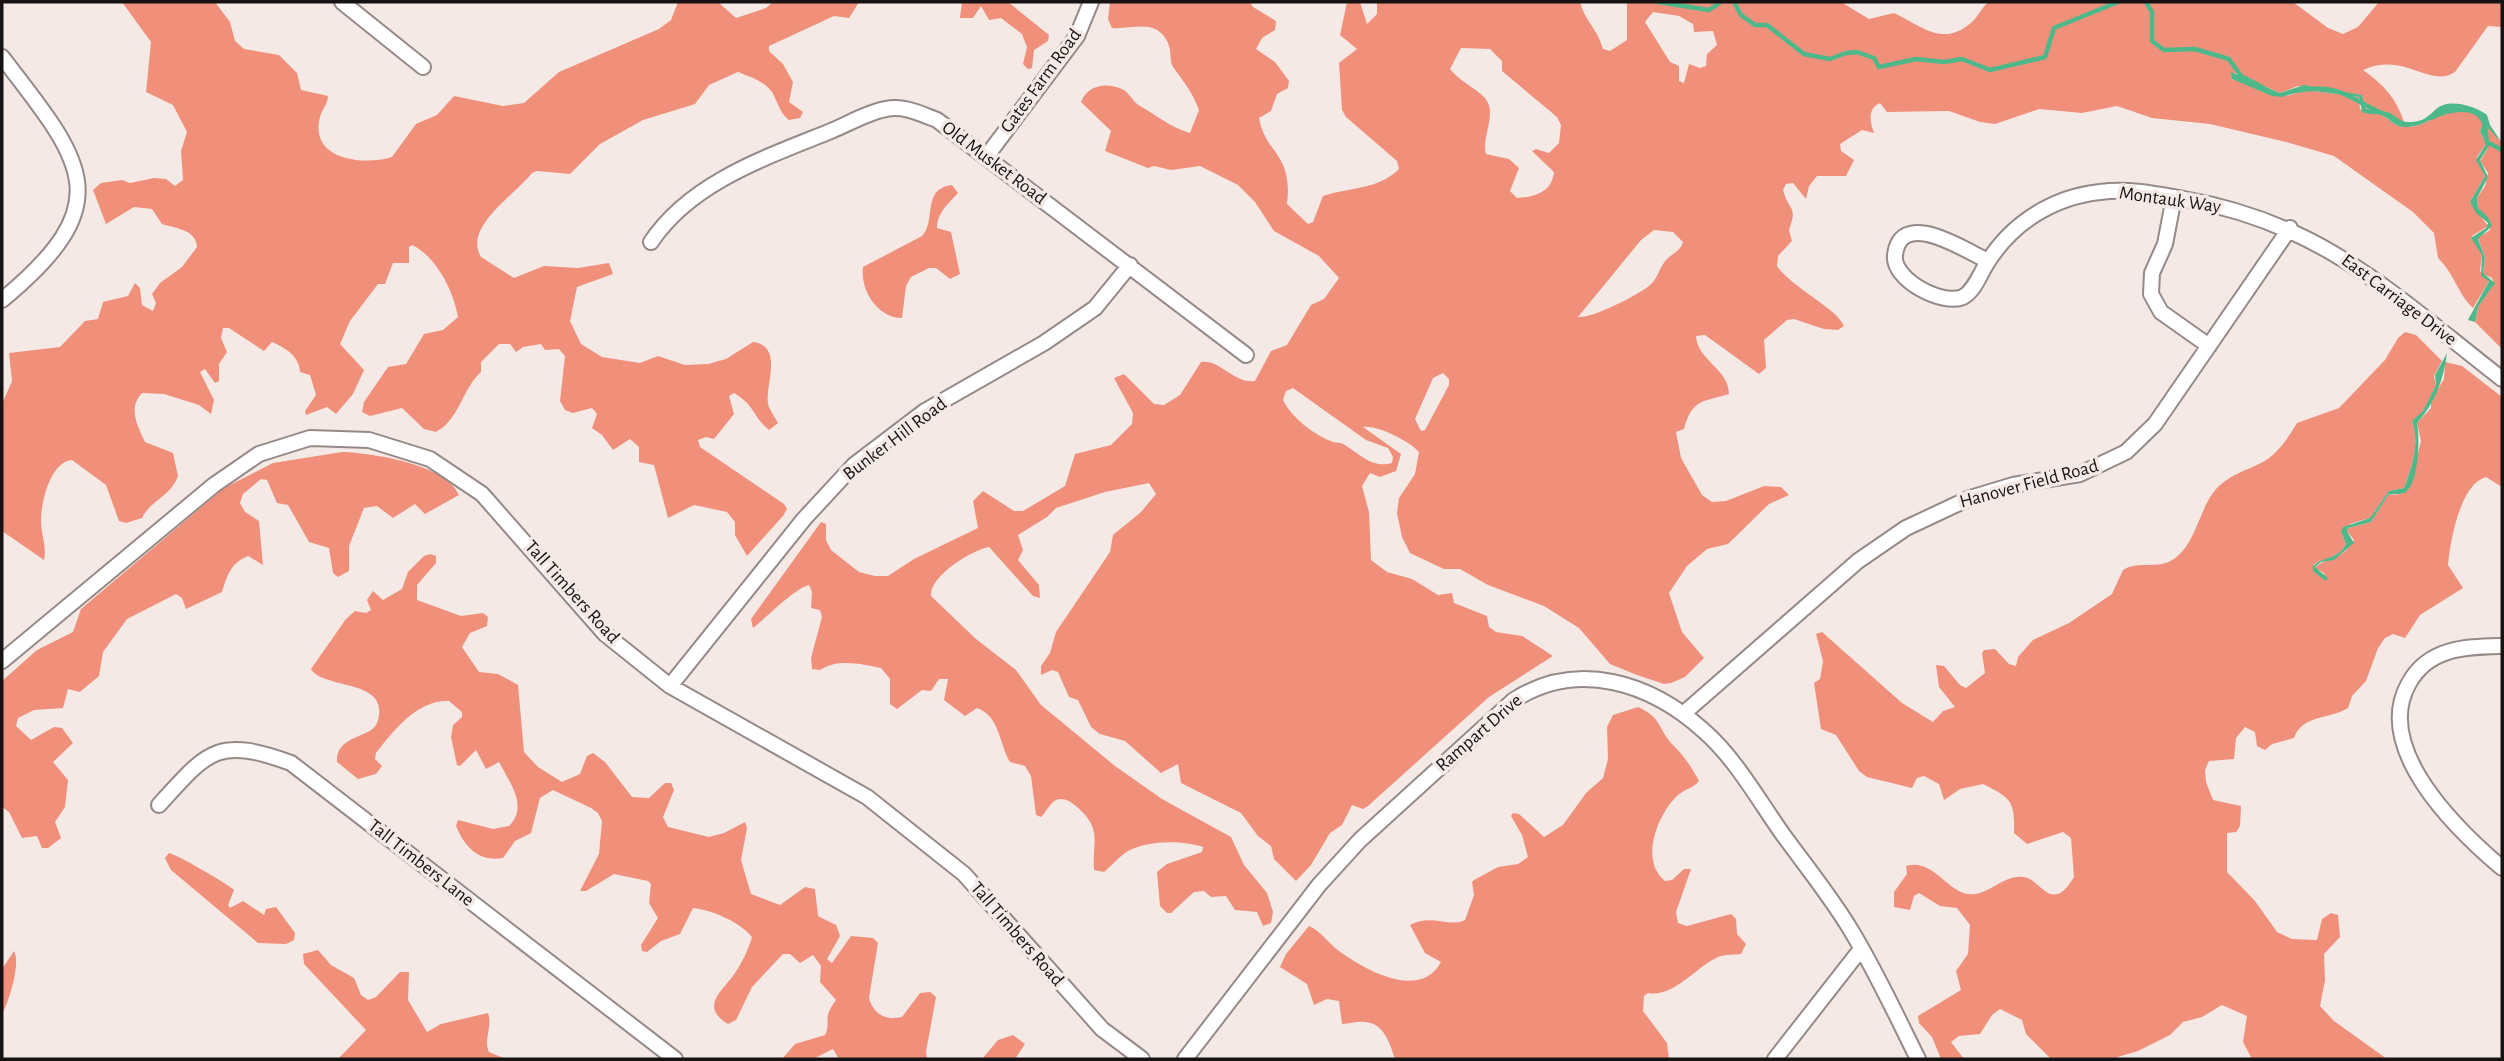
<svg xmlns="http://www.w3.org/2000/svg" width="2504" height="1061" font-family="'Alegreya Sans',sans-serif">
<rect width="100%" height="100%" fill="#f5e9e6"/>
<path fill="#f0907b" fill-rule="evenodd" d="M 122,2 L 215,2 L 230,22 L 235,41 L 244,49 L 279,55 L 297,73 L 301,90 L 328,96 C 328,104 322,109 320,117 C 309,160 363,166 392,157 L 416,124 L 437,115 L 454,96 L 503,106 L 524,103 L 559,72 L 659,29 L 671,20 L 678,2 L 718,2 L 736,18 L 766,8 L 773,2 L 859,2 L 849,18 L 834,16 L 769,46 L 769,51 L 783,64 L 793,82 L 789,102 L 803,112 L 800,118 L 789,120 C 779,112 778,102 772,92 C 764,81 750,77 738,72 L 709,85 L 695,104 L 643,120 L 600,144 L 570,174 L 537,171 L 532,173 C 514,196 463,227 481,257 L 514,278 L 544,266 L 578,268 L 609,263 L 613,274 L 577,287 L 570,321 L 581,344 L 602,357 L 640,363 L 658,356 L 685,365 L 708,364 L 726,359 L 753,342 C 784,346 765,384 768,404 C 770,411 775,417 778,423 L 769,430 C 752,416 755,405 734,393 L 729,396 L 734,414 L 714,439 L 706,437 L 698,440 L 700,447 L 784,504 L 787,509 L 783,516 L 747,556 L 735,535 L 735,522 L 727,512 L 694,505 L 668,518 L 654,465 L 639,462 L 639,447 L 630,439 L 613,450 L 602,435 L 592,428 L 597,414 L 592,408 L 573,413 L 565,410 L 560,401 L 565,356 L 559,349 L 545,350 L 541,344 L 523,347 L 516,352 L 510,344 L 499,344 L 481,362 L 481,372 C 462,389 460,419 436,432 L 424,429 L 402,408 L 370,416 L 362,412 L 364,402 L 388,367 L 406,364 L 424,334 L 443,330 L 458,317 C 454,292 436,256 412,245 L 409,247 L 409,263 L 393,263 L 385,284 L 378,284 L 350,321 L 340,344 L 364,370 L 353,394 L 336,414 L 327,407 L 306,415 L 305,411 L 316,395 L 310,375 L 300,372 C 299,356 286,348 272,342 L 264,351 L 229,328 L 223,328 L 221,338 L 227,352 L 219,364 L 219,381 L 215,383 L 205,369 L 200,372 L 214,400 L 211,414 L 199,405 L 164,394 L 142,393 C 128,408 137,425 145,442 L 173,453 L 178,476 C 171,496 151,500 142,518 L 126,523 L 119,521 L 106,485 L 72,460 C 50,462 41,503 41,521 C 41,533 47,548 44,560 L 2,531 L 2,404 L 12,381 L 9,353 L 60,347 L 85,321 L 98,319 L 103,302 L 128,296 L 135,283 L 140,288 L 142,305 L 153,311 L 156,303 L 152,294 L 160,283 L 182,267 L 197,247 C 196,229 174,228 162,224 L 152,209 L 134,207 L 106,224 L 93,190 L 101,183 L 122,180 L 130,183 L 154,178 L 166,179 L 175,186 L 183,180 L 181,151 L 187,132 L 173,105 L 146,92 L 151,42 Z
M 962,2 L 1008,2 L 1049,35 L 1048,41 L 1034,50 L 1032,68 L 1028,69 L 1023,64 L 1027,47 L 1022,34 L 1001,18 L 989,20 L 981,6 L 973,18 L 960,18 Z
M 1110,2 L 1250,2 L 1253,7 L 1276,21 L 1275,30 L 1262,38 L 1256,49 L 1275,62 L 1289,81 L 1288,88 L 1277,94 L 1271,111 L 1259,118 C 1266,155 1293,153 1287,204 L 1308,224 L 1313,222 L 1323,196 C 1350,187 1378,190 1399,169 L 1397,161 L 1346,117 L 1342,110 L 1339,63 L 1357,49 L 1340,35 L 1347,2 L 1360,2 L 1367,24 L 1377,14 L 1377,2 L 1580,2 C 1585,21 1597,28 1603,49 L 1610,51 L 1627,40 L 1627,2 L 1841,2 L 1869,19 L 1894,13 C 1922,26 1943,48 1972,22 C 1979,16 1981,7 1989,2 L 2293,2 L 2328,28 L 2343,34 L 2358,27 L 2379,2 L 2502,2 L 2502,27 L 2488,26 L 2455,72 C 2430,89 2404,51 2363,70 C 2382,83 2397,99 2404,122 L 2395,119 L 2389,113 L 2365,108 L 2362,95 L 2298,86 L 2280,93 L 2235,73 L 2232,79 L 2287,96 L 2306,90 L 2359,97 L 2360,109 C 2368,114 2373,112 2381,115 C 2390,118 2394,127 2405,127 C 2436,129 2451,88 2486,120 L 2480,131 L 2486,144 L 2477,157 L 2485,176 L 2470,202 L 2488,226 L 2472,236 L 2482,255 L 2480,271 L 2489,281 L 2473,308 C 2458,294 2454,273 2438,258 L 2434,233 L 2413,212 L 2334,156 L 2286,142 L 2210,124 L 2152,118 L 2117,106 L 2082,113 L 2039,109 L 1995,124 L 1980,122 L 1949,111 L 1887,112 L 1880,103 C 1867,109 1870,122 1874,133 L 1862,130 L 1840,144 L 1841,151 L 1854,160 L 1846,176 L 1817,176 L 1809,186 L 1806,199 L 1793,183 L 1786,184 L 1783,190 C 1789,212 1798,205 1789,230 L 1792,241 L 1778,256 L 1777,266 C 1791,287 1838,309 1844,326 L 1838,330 L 1824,329 L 1794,319 L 1787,320 L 1764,340 L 1766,368 L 1759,374 L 1705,335 L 1696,336 C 1697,360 1729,369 1729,394 C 1704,402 1692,398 1684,429 L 1676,432 L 1681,458 L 1702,495 L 1712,502 L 1726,501 L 1764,486 L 1781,487 L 1789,495 L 1769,504 L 1728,544 L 1707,549 L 1687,566 L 1669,593 L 1682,632 L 1704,658 L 1685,677 L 1671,683 L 1664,684 L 1637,675 L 1610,664 L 1579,628 L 1544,606 L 1488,585 L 1460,569 L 1444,569 L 1410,553 L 1402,537 L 1397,513 L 1399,498 L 1415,474 L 1419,452 C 1409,441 1378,425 1363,427 L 1401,454 L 1396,471 L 1380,477 L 1370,473 L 1362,486 L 1369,512 L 1371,560 L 1387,572 L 1412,579 L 1438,595 L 1452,593 L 1454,603 L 1487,616 L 1489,627 L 1496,632 L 1522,636 L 1553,656 L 1489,697 L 1368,806 L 1363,809 L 1352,805 L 1342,825 L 1330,833 L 1311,865 L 1296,881 L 1274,859 L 1271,846 L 1258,836 L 1241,813 L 1181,783 L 1178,764 L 1161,773 L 1125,741 L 1100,734 L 1091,727 L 1078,700 L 1069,697 L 1058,672 L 1052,670 L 1041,675 L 1041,666 L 1050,653 L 1056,632 L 1110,552 L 1113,535 L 1141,512 L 1156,494 L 1149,483 L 1105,492 L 1056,508 L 1047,517 L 1018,535 L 1023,550 L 1018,560 L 1039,585 L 1040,598 L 1033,596 L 989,547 C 972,550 929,576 931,596 L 976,639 L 1016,670 L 1041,705 L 1115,766 L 1162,799 L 1231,837 L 1244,865 L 1267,893 L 1273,912 L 1271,923 L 1263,926 L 1257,912 L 1235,910 L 1226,896 L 1211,897 L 1204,891 L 1194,892 L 1171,913 L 1167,913 L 1160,906 L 1157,872 L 1167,864 L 1202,852 L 1203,847 C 1181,840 1145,840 1125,853 C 1118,858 1111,866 1104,872 L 1094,870 C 1092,838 1103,830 1076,806 C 1070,801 1063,797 1056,800 C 1050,803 1046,812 1041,817 L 1036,815 L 1031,776 L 1025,766 L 1010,762 C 999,744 1000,716 977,708 L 965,716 L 944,700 L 948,679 L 939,679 L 931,691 L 922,690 L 897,709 L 890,704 L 890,679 L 881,668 C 862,664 838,658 820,670 L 812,669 L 811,658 L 822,617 L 820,610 L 811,608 L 812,592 L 809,585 C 795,588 767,617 753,628 L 751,619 L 821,522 L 826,524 L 826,540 L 831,550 L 859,572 L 875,576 L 888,576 L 914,559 L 978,528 L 973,501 L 983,491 L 1014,511 L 1023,511 L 1065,486 L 1075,454 L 1111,445 L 1132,424 L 1133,413 L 1114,378 L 1124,374 L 1154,404 L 1164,405 L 1180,395 L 1201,362 C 1220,359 1234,384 1255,381 L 1271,351 L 1287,345 L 1311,305 L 1324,299 L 1339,278 L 1319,256 L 1274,231 L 1255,202 L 1238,185 L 1200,166 L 1171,170 L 1154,166 L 1148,168 L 1105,151 L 1111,131 L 1081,102 C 1088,84 1108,82 1124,90 C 1130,94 1133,102 1140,106 C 1156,115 1172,128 1190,133 L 1199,110 C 1193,93 1184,82 1173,67 C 1169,60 1172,49 1167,41 C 1155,18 1132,30 1112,28 L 1108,19 ZM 1653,12 L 1679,16 L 1693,24 L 1694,32 L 1713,31 L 1717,45 L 1707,54 L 1706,66 L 1700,68 L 1689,64 L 1684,83 L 1679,81 L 1679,66 L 1670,62 L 1645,22 ZM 1461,48 L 1490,49 L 1502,61 L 1502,71 L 1557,117 L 1561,125 L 1559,143 L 1549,153 L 1536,149 L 1532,151 L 1554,172 C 1552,192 1535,197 1517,198 L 1510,191 L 1519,168 L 1509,159 L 1486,154 C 1481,137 1498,113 1485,98 C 1475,87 1460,82 1450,69 ZM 1654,230 L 1673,232 L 1683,242 C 1680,251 1675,252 1668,258 C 1659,266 1659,278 1649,286 C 1638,295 1591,319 1578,317 L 1641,240 ZM 1443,373 L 1449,379 L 1449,385 L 1425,430 L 1421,431 L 1415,419 L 1433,378 ZM 1293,388 L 1366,440 L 1388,448 L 1393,457 L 1392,463 C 1372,469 1359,453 1343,444 C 1340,442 1336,443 1333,442 C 1314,435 1292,418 1283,400 L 1286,391 Z
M 2486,125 L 2502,143 L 2502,349 L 2475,322 L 2478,307 L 2494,284 L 2492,278 L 2483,274 L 2485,257 L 2478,238 L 2490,230 L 2490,221 L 2478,208 L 2477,198 L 2485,186 L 2488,173 L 2480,161 L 2488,148 Z
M 952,185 L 958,193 C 948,204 937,213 937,228 L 951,232 L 960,274 L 950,279 L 936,268 L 929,268 L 911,277 L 906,286 L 902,318 C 878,318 860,291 863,267 L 922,236 C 937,220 921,189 952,185 Z
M 2405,332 L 2416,335 L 2442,361 L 2434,376 L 2436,385 L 2423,412 L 2412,421 C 2420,444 2412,466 2404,488 L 2389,491 L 2370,518 L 2352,523 L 2341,531 L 2346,544 C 2340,557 2326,558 2314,564 L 2313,571 L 2325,577 L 2324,573 L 2315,568 C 2328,555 2340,563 2354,540 L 2347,531 L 2348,528 L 2371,522 L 2388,495 L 2402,494 L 2409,488 L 2421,441 L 2417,423 L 2431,408 L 2431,400 L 2444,379 L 2445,362 L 2462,366 L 2502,397 L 2502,487 L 2486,477 C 2460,484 2450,542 2448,565 L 2463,588 L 2420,615 L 2405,638 L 2393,634 L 2385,638 L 2378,648 L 2366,681 L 2352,696 L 2348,708 C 2328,720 2303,714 2294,738 L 2272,744 L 2265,750 L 2257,746 L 2255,732 L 2245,727 L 2236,738 L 2234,759 L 2209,761 L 2205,770 L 2206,782 L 2213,800 L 2241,806 L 2240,826 L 2236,832 L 2227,833 L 2227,872 L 2255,901 L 2277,932 L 2292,939 L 2317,940 L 2322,919 L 2331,913 L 2338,915 L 2340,937 L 2324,954 L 2325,980 L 2320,1006 L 2334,1021 L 2387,1059 L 2252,1059 L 2243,1042 L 2247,1016 L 2222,1005 L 2202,1017 L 2183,1022 L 2170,1035 L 2138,1051 L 2111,1059 L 2051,1059 L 2026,1034 L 2022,1020 L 2000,1009 L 1992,1015 L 1980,1034 L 1959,1036 L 1951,1042 L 1964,1059 L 1941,1059 L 1932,1037 L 1919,1023 L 1918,1016 L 1961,990 L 1956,971 L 1968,954 L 1970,925 L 1957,908 L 1940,906 L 1919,893 L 1914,896 L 1910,910 L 1894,907 L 1894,892 L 1907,874 L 1906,866 C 1933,858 1946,891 1968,894 C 1988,897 2002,875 2023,877 C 2041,878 2051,916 2074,877 L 2071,838 L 2063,832 L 2027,844 L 2014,833 C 2015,801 2011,798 1983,784 L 1960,789 L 1944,800 L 1939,784 L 1924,776 L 1917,778 L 1912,788 L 1867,777 L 1859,771 L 1836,735 L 1821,729 L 1814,683 L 1820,679 L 1823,661 L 1816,634 L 1822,632 L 1902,703 L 1933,722 L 1943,711 L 1955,707 L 1939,687 L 1936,665 L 1944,666 L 1960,685 L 1966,688 L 1985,673 L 1982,653 L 1984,650 L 1995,649 L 2009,664 L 2016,666 L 2018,657 L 2033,640 L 2069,623 L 2112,594 L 2123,570 C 2139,560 2158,570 2174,559 C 2198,542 2199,505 2219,486 C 2234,473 2245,471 2261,463 C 2277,455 2288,438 2297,423 L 2339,408 L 2385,360 L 2398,338 Z
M 342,452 C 372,453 446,464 459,495 L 425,514 L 415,504 L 393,518 L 377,506 L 364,508 L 349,546 L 349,571 L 338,577 L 333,573 L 329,548 L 309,542 L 288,505 L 277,503 L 267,480 L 261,479 L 243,494 L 240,503 L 245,512 L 259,521 L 263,565 L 248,556 C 230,563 227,577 222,592 L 186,609 L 182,598 L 176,594 L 127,619 L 103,652 L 99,676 L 80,692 L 68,689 L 63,708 L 34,710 L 18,718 L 16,726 L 31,740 L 54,727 L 62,728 L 73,743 L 53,762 L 68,780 L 65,807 L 55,822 L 61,838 L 48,848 L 42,848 L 37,836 L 22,838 L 9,812 L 2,807 L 2,681 L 37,650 L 73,632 L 81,609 L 224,488 L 273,463 Z
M 430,554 L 436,556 L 436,563 L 417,585 L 417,600 L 461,616 L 483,613 L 488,617 L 487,626 L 470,633 L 462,647 L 479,672 L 498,674 L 518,685 L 524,752 L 538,767 L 562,782 L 580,774 L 587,756 L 593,753 L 605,762 L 632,797 L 649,798 L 665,783 L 671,783 L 674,790 L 663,817 L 668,827 L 709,837 L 724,833 L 745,822 L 747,828 L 741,860 L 751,894 L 780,905 L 805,887 L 815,889 L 818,916 L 836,925 L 840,936 L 827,959 L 832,963 L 851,936 L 873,938 L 878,943 L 869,998 C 873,1014 886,1021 902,1017 L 920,993 L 930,992 L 936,997 L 926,1052 L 927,1059 L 839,1059 L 833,1049 L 813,1059 L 782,1059 L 795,1044 L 825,1035 C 832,1021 821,1020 836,1000 L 820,982 L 821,966 L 813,955 L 800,963 L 790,954 L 783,954 L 752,987 L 736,1020 L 728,1024 C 698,1006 724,990 735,973 C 742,963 749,948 752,937 C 740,922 712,910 693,908 L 680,934 L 661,941 L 647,952 L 642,951 L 641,945 L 658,918 L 649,903 L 651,884 L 648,881 L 614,874 L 586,891 L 580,891 L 599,854 L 602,821 L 598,813 L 591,808 L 553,790 L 540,798 L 531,833 L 515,841 L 503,858 C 478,862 465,847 456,826 L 458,820 L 493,829 L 509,826 C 529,806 509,782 499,762 L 486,769 L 476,750 L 460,766 L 457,765 L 451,737 L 453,725 L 462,717 L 462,712 L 449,701 C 418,699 393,731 376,753 L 375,759 L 382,766 L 376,774 L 358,779 L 337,762 C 335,735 372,738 377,723 C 393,678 323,690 311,669 L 346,619 L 355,611 L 366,613 L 371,610 L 367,600 L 373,591 L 383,600 L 402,589 L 408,572 L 424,556 Z
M 1638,707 C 1662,718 1657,727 1672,744 C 1684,756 1691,766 1699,781 C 1694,788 1684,789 1677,796 C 1658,814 1639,860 1665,881 L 1672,880 L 1684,869 L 1691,869 L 1676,912 L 1678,923 L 1687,926 L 1731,914 L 1736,919 L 1737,934 L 1746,944 L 1741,954 C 1733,955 1726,954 1718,957 C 1696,967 1673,998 1648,993 L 1644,996 L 1643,1011 L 1667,1043 L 1669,1059 L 1395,1059 C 1390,1044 1384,1023 1365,1022 C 1357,1021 1350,1024 1342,1024 L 1339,1001 L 1327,999 L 1314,1005 L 1307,984 L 1280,967 L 1286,954 L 1309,926 C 1322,932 1328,943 1339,951 C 1365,970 1420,1001 1441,962 L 1425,953 L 1410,925 C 1431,913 1450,928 1465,920 L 1474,895 L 1472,882 L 1474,880 L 1498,867 L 1518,864 L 1528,857 L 1522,835 L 1511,816 L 1513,813 L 1519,814 L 1544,837 L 1563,825 L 1586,793 L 1603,778 L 1608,759 L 1607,727 L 1613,715 Z
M 169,853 C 176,854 228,884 234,890 L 228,905 L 230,908 L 243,901 L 264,915 L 266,909 L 276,907 L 295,933 L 294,940 L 286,944 L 258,943 L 171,870 L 165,858 Z
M 318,950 L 331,965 L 354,978 L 361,995 L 368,1000 L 376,997 L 400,972 L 409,972 L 408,1000 L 427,1032 L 441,1024 L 488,1013 C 493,1026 483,1040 489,1052 L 506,1059 L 338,1059 L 366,1030 L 304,964 L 303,954 Z
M 14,951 C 21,963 9,1002 2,1014 L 2,969 Z
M 1013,1035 L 1025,1044 L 1015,1059 L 982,1059 L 998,1040 Z"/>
<path fill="#4db98b" d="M 2231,72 L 2280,93 L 2304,85 L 2362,95 L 2365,108 C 2372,111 2379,110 2387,112 C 2397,115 2399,123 2411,122 C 2422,122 2428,117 2435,110 C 2448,97 2475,106 2487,115 L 2490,125 L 2502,143 L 2486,126 L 2489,146 L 2480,160 L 2488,177 L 2477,198 L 2478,208 L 2488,217 L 2492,226 L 2478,239 L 2485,257 L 2483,273 L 2495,283 L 2478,307 L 2475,322 L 2468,320 L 2469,318 L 2489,281 L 2481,276 L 2482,255 L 2471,238 L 2486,228 L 2488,223 L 2476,213 L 2470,202 L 2485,176 L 2476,160 L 2486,144 L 2480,131 L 2485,120 C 2452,89 2437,127 2407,127 C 2395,128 2392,120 2383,116 C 2377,113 2369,115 2362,112 L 2359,97 L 2306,90 L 2282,97 L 2272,96 L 2232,79 Z
M 2447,353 C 2444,378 2435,404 2417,423 C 2420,437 2419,486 2404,493 C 2400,495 2393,493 2388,495 L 2371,522 L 2348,528 L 2347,531 L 2354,543 L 2334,560 L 2321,562 L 2315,567 L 2328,578 L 2326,581 L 2313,571 L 2313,566 C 2324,556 2339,559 2346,544 L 2341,531 L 2343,527 L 2370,518 L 2389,491 L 2404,488 C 2412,466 2420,444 2412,421 L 2423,411 L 2436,385 L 2435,375 Z"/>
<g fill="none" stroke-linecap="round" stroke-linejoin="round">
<path stroke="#4db98b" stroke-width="4.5" d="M 1658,2 L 1709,10 L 1721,2
M 1734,2 L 1741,15 L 1755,25 L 1767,25 L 1804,54 L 1830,59 L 1846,53 L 1857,52 L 1874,58 L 1879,67 L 1916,59 L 1944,62 L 1962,59 L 1990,70 L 2045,57 L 2054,28 L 2118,2
M 2146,2 L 2152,12 L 2152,41 L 2164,50 L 2195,49 L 2229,59 L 2241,76 L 2264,88
M 2295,91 C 2342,83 2345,97 2384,114
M 2431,118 C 2444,111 2473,103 2483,120 C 2486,126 2486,135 2487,142 L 2502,150"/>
<g stroke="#968a88" stroke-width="18">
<path id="minor" d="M 342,2 L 423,67
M 2,57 C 83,162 121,202 2,300
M 986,157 L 1077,36 L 1091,2
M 2174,197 L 2165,244 L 2152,273 L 2151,294 L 2161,312 L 2209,346
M 651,242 C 691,182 767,157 831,131 C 848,124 868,112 886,109 C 904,105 921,114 937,120 L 1246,355
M 1988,261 C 1966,251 1901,207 1895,255 C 1892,280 1943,306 1963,297 C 1975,290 1980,274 1987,263 C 2012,223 2053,197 2100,192 C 2128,188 2156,194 2184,199 C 2323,223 2395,296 2502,379
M 2502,646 C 2466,647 2429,647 2409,683 C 2372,748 2456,829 2502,868
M 2,661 L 214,485 L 259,454 L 310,438 L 369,440 L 430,459 L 482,494 L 605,634 L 670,686 L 867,797 L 964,874 L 1102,1029 L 1142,1059
M 670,686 L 804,519 L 854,465 L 925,411 L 1044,343 L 1095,308 L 1130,265
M 1683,714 L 1858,561 L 1906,528 L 1970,498 L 2013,485 L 2080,474 L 2126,452 L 2155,424 L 2290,228
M 159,805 C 208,751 217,736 291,763 L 675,1059
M 1185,1059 L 1319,885 L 1360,840 L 1514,700 C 1578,659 1651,683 1704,731 C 1736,759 1759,801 1784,836 C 1806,866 1830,896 1849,927 C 1875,969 1896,1015 1918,1059
M 1775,1059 L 1861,949"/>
</g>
<use href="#minor" stroke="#fff" stroke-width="14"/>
</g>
<g text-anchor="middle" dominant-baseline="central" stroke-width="7" stroke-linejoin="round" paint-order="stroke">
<g font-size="19" fill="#171312" stroke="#f5e9e6">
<text transform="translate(1041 81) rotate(-54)">Gates Farm Road</text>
<text transform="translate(994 163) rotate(37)">Old Musket Road</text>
<text transform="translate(2170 200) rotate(8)">Montauk Way</text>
<text transform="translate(2399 300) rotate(37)">East Carriage Drive</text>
<text transform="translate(895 439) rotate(-37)">Bunker Hill Road</text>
<text transform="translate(2029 484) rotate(-15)">Hanover Field Road</text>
<text transform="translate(572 592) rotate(48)">Tall Timbers Road</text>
<text transform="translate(1479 733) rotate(-41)">Rampart Drive</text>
<text transform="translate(421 863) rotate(38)">Tall Timbers Lane</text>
<text transform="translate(1017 934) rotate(49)">Tall Timbers Road</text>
</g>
</g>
<rect width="2504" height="1061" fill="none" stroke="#171312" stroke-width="7"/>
</svg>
